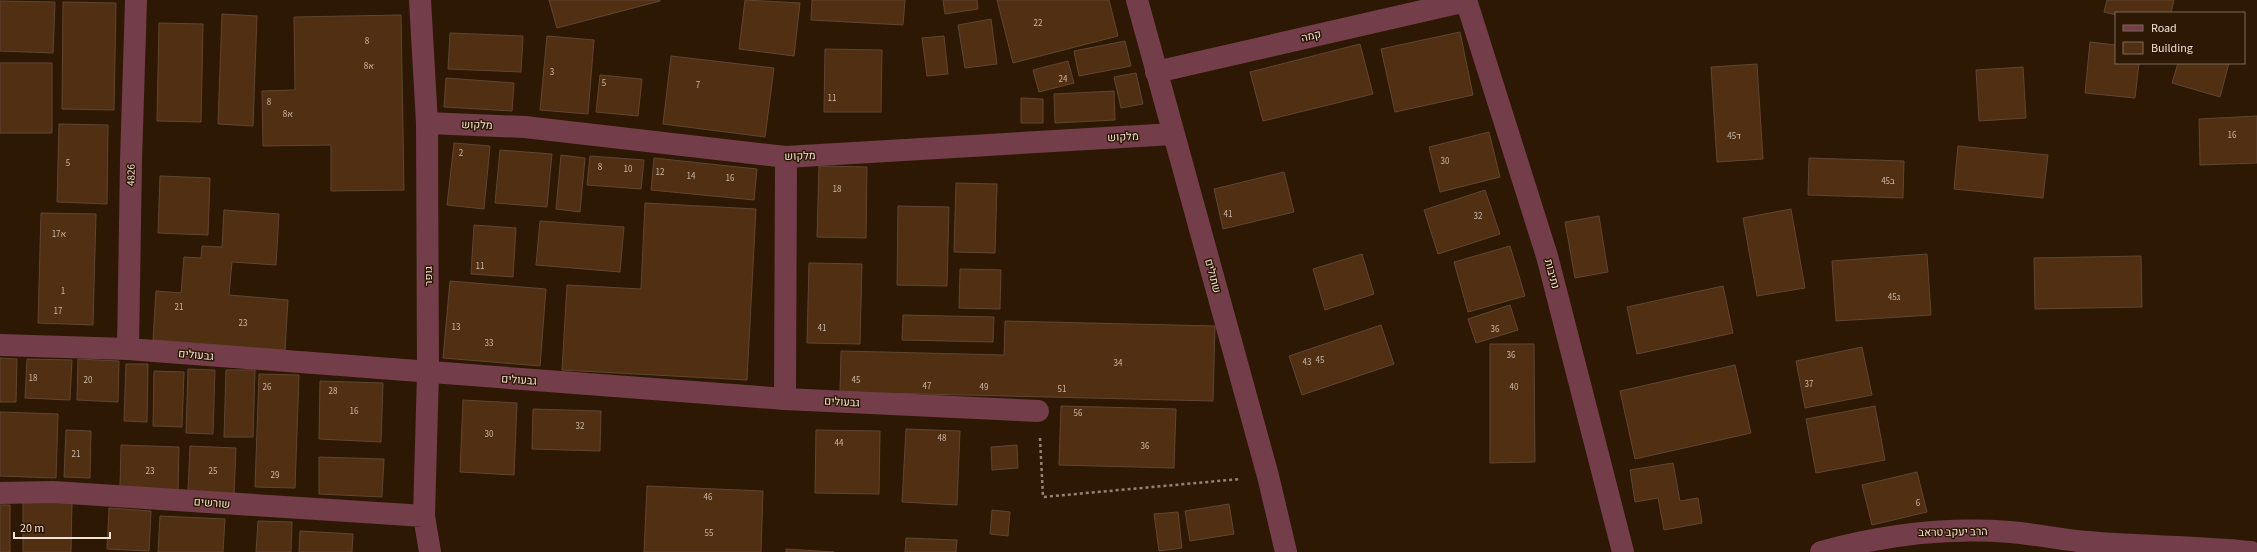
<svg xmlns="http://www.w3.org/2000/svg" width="2257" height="552" font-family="'Source Sans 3',Heebo,sans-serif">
<rect width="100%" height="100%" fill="#2d1804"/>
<path fill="#512f12" stroke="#604632" d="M 549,0 L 660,0 L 660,1 L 557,28 Z
M 745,0 L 800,3 L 794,56 L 739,49 Z
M 812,0 L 905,0 L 903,25 L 811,20 Z
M 943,0 L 977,0 L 978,9 L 945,14 Z
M 997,0 L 1109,0 L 1118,36 L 1013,63 Z
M 2107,0 L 2174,0 L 2171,13 L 2116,13 L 2116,15 L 2104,12 Z
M 0,1 L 55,2 L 53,53 L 0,51 Z
M 63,2 L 116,3 L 114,110 L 62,109 Z
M 222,14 L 257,16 L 253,126 L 218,124 Z
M 401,15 L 404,190 L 331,191 L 331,145 L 263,146 L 262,91 L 295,90 L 294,17 Z
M 991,19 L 997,64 L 965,68 L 958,25 Z
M 159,23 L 203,24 L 201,122 L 157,121 Z
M 1460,32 L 1473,95 L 1395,112 L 1381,49 Z
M 450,33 L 523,36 L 521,72 L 448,69 Z
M 547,36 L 594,40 L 588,114 L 540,110 Z
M 944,36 L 948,74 L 927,76 L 922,38 Z
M 1125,41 L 1131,66 L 1079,76 L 1074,51 Z
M 2090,42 L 2116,45 L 2116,63 L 2139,63 L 2135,98 L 2085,93 Z
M 1360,44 L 1373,94 L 1263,121 L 1250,72 Z
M 825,49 L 882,50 L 881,112 L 824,112 Z
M 671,56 L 774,68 L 765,137 L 663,124 Z
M 1068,61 L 1074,83 L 1039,92 L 1033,70 Z
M 0,63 L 52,63 L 52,133 L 0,133 Z
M 2178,63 L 2229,63 L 2220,97 L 2172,83 Z
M 1757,64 L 1763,159 L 1717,162 L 1711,67 Z
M 2023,67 L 2026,118 L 1979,121 L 1976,70 Z
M 1136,73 L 1143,104 L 1121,108 L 1114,77 Z
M 600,75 L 642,79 L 638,116 L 596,112 Z
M 446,78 L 514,83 L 512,111 L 444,107 Z
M 1114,91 L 1115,120 L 1055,123 L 1054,94 Z
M 1021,98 L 1043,99 L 1043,123 L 1021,123 Z
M 2257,116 L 2257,163 L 2200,165 L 2199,119 Z
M 59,124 L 108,125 L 107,204 L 57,202 Z
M 1489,132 L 1500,177 L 1440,192 L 1429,147 Z
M 454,143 L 490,146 L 484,209 L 447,205 Z
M 1958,146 L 2048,155 L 2043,198 L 1954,189 Z
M 500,150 L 552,154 L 547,207 L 495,203 Z
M 561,155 L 585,158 L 580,212 L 556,209 Z
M 590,156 L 644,160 L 641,189 L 587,185 Z
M 654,158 L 757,169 L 754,200 L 651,190 Z
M 1809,158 L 1904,161 L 1903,198 L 1808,195 Z
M 819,166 L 867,167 L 866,238 L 817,237 Z
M 1284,172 L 1294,212 L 1223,229 L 1214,189 Z
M 160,176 L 210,178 L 208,235 L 158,233 Z
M 956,183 L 997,184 L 995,253 L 954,252 Z
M 1485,190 L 1500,234 L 1438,254 L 1424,210 Z
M 645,203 L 756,209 L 747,380 L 562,370 L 567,285 L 641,289 Z
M 898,206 L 949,207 L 947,286 L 897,285 Z
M 1791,209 L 1805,288 L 1757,296 L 1743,218 Z
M 224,210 L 279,214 L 276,265 L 232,262 L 229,295 L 288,300 L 285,350 L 153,340 L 156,291 L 181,293 L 184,257 L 201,258 L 202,246 L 222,247 Z
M 41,213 L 96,214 L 93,325 L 38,323 Z
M 1599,216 L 1608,272 L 1575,278 L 1565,222 Z
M 540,221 L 624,227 L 620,272 L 536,265 Z
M 474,225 L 516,228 L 513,277 L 471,274 Z
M 1510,246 L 1525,296 L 1468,312 L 1454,262 Z
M 1362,254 L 1374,294 L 1325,310 L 1313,269 Z
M 1927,254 L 1931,315 L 1836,321 L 1832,261 Z
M 2141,256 L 2142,307 L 2035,309 L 2034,258 Z
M 809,263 L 862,264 L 860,344 L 807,343 Z
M 960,269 L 1001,270 L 1000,309 L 959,308 Z
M 450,281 L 546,289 L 540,366 L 443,358 Z
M 1723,286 L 1733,333 L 1637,354 L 1627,307 Z
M 1510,305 L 1518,330 L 1476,343 L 1468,319 Z
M 903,315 L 994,317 L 993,342 L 902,340 Z
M 1005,321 L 1215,326 L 1213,401 L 840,392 L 841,351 L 1004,355 Z
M 1381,325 L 1394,364 L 1302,395 L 1289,356 Z
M 1490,344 L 1534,344 L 1535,462 L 1490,463 Z
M 1862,347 L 1872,395 L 1805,408 L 1796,361 Z
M 0,358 L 17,359 L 16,402 L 0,402 Z
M 27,359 L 72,360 L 70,400 L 25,398 Z
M 78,359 L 119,361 L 118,402 L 77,400 Z
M 126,364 L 148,364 L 147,422 L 124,421 Z
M 1735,365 L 1751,433 L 1635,459 L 1620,391 Z
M 188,369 L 215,370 L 213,434 L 186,433 Z
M 226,370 L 255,370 L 253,437 L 224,437 Z
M 154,371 L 184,372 L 182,427 L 153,426 Z
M 259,374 L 299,375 L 295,488 L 255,487 Z
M 320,381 L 383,383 L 381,442 L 319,439 Z
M 463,400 L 517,403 L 514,475 L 460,472 Z
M 1061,406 L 1176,409 L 1174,468 L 1059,465 Z
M 1875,406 L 1885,460 L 1816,473 L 1806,419 Z
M 533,409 L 601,411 L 600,451 L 532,449 Z
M 0,412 L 58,414 L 56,478 L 0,476 Z
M 906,429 L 960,431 L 957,505 L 902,502 Z
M 66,430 L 91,431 L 90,478 L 64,477 Z
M 816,430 L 880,431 L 879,494 L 815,493 Z
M 121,445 L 179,447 L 178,490 L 120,488 Z
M 1017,445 L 1018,468 L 992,470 L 991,447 Z
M 190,446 L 236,448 L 234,494 L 188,492 Z
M 319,457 L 384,459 L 382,497 L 319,494 Z
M 1673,463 L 1680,501 L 1698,498 L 1702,523 L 1664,530 L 1658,498 L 1635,502 L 1630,470 Z
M 1917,472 L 1927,512 L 1872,525 L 1862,485 Z
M 647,486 L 763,491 L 761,552 L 644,552 Z
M 23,500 L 72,501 L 71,552 L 23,552 Z
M 1229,504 L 1234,534 L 1190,541 L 1185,511 Z
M 0,505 L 10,505 L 10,552 L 0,552 Z
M 109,508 L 151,511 L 149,551 L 107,549 Z
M 992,510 L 1010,512 L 1008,536 L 990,534 Z
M 1178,512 L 1182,548 L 1159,551 L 1154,514 Z
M 160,516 L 225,519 L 223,552 L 158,552 Z
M 258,521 L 292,522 L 291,552 L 256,552 Z
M 300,531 L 353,534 L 352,552 L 299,552 Z
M 906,538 L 957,540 L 956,552 L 905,552 Z
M 786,549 L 834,552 L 786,552 Z"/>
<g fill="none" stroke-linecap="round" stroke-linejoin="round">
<path stroke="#958272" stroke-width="2.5" stroke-dasharray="3 3" stroke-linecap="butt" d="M 1040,438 L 1043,497 L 1240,479"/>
<path stroke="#733d49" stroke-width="22" d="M 420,0 L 427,123 L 428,373 L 424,516 L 430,552
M 1137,0 L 1268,476 L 1286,552
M 1466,0 L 1547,256 L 1623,552
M 1156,72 L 1466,1
M 427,123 L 525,127 L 786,157 L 1173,134
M 0,345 L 128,349 L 785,399 L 1038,411
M 128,349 L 131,161 L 136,0
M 785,399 L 786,157
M 0,493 L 53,492 L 424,516
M 1821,552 C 1883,535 1946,527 2010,532 C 2036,534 2062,540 2088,542 C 2142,547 2197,546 2251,552"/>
</g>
<g text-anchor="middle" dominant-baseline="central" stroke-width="3" stroke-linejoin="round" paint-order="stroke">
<g font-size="9" fill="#cab5a5">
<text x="1038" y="23">22</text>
<text x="367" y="41">8</text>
<text x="369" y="66">8א</text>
<text x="552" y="72">3</text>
<text x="1063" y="79">24</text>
<text x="604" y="83">5</text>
<text x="698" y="85">7</text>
<text x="832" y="98">11</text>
<text x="269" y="102">8</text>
<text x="288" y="114">8א</text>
<text x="2232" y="135">16</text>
<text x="1734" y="136">45ד</text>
<text x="461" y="153">2</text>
<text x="1445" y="161">30</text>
<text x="68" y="163">5</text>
<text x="600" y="167">8</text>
<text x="628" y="169">10</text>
<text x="660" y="172">12</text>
<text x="691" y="176">14</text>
<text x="730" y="178">16</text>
<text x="1888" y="181">45ב</text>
<text x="837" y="189">18</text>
<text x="1228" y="214">41</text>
<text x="1478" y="216">32</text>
<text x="59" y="234">17א</text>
<text x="480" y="266">11</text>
<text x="63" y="291">1</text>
<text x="1894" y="297">45ג</text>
<text x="179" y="307">21</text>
<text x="58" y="311">17</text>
<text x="243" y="323">23</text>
<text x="456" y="327">13</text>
<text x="822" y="328">41</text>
<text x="1495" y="329">36</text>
<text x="489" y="343">33</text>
<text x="1511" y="355">36</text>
<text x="1320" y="360">45</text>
<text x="1307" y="362">43</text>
<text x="1118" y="363">34</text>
<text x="33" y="378">18</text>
<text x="88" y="380">20</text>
<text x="856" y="380">45</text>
<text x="1809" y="384">37</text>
<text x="927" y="386">47</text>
<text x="267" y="387">26</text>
<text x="984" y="387">49</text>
<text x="1514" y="387">40</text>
<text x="1062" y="389">51</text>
<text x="333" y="391">28</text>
<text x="354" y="411">16</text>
<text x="1078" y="413">56</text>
<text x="580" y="426">32</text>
<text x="489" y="434">30</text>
<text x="942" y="438">48</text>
<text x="839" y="443">44</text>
<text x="1145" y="446">36</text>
<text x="76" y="454">21</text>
<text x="150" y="471">23</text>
<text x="213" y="471">25</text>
<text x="275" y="475">29</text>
<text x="708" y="497">46</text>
<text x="1918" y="503">6</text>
<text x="709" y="533">55</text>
</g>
<g font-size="11" fill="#f2e2d6" stroke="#2d1804">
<text transform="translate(1311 36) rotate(-13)">קמה</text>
<text transform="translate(477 125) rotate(2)">מלקוש</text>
<text transform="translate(1123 137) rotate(-3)">מלקוש</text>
<text transform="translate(800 156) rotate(-2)">מלקוש</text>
<text transform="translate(131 175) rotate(-89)">4826</text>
<text transform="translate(1552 274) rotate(75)">נתיבות</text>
<text transform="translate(428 276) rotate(-90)">גופר</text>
<text transform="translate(1213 276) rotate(75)">שתולים</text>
<text transform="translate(196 355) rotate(5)">גבעולים</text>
<text transform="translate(519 380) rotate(4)">גבעולים</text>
<text transform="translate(842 402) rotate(3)">גבעולים</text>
<text transform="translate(212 503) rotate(4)">שורשים</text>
<text transform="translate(1953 532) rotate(-1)">הרב יעקב טראב</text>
</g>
</g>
<rect x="2115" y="12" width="130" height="52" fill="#2d1804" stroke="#7c6958"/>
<rect x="2123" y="25" width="20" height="6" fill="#733d49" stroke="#7c6958"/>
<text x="2151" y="32" font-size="12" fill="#f2e2d6">Road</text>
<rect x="2123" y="42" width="20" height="12" fill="#512f12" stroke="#7c6958"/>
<text x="2151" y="52" font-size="12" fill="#f2e2d6">Building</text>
<path d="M14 532v6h96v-6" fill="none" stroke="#f2e2d6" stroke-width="2"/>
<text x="20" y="532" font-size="12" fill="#f2e2d6" stroke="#2d1804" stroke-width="3" paint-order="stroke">20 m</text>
</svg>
